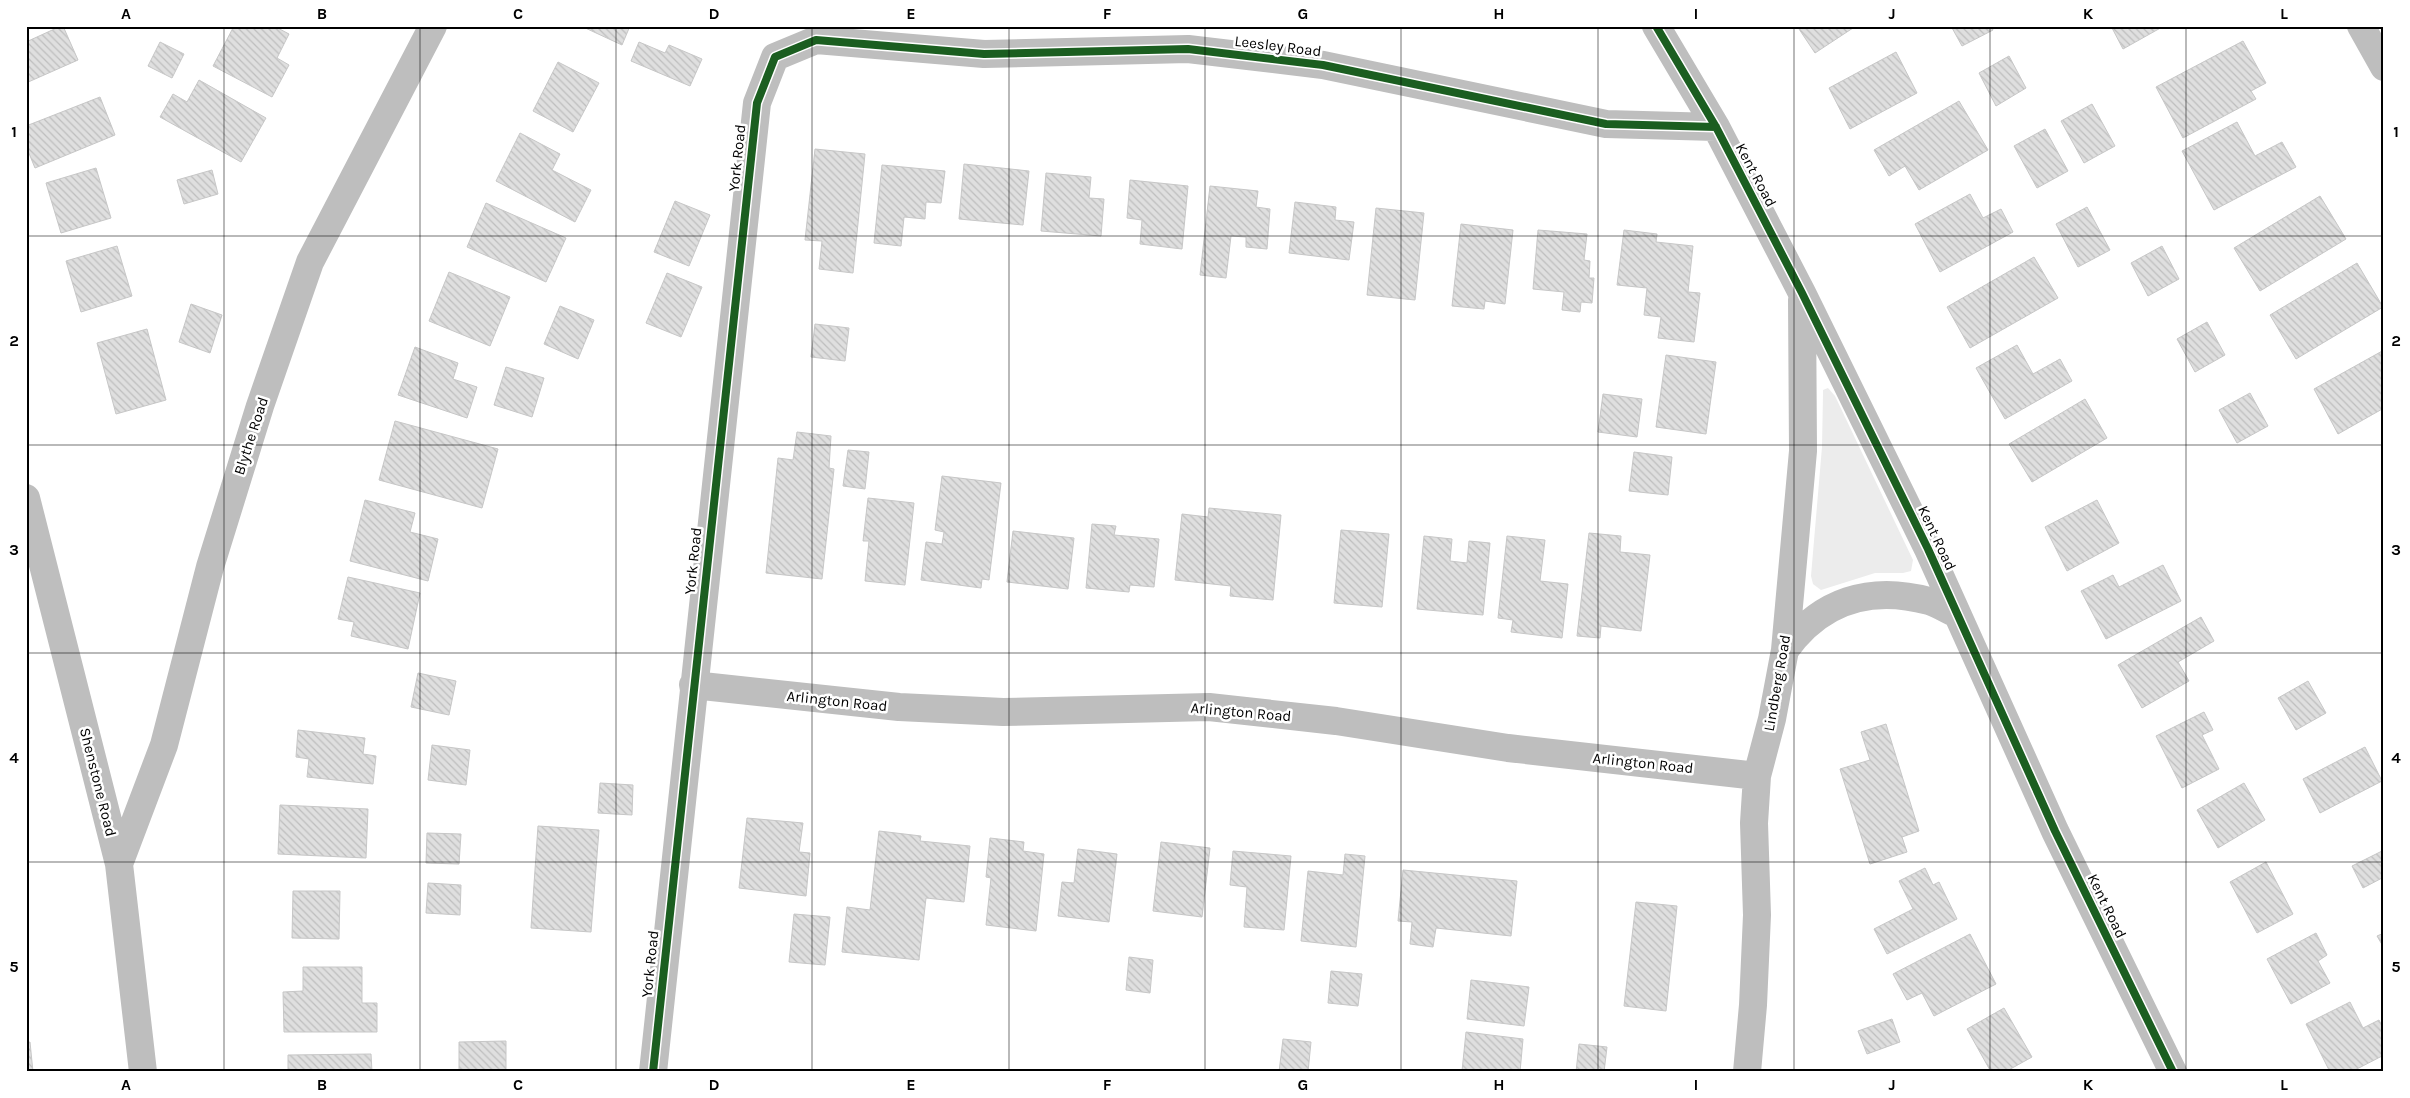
<svg xmlns="http://www.w3.org/2000/svg" width="2410" height="1098" font-family="Karla,sans-serif">
<defs>
<pattern id="building-back-hatch" width="6" height="6" patternUnits="userSpaceOnUse" patternTransform="scale(1.25)"><rect width="6" height="6" fill="#dfdfdf"/><path d="M-1 5l2 2M0 0l6 6M5-1l2 2" fill="none" stroke="#bebebe"/></pattern>
</defs>
<rect width="100%" height="100%" fill="#fff"/>
<path fill="#ececec" d="M 1828,388 L 1835,396 L 1913,560 L 1911,571 L 1903,573 L 1875,573 L 1821,590 L 1813,584 L 1811,576 L 1822,447 L 1823,394 L 1823,390 Z"/>
<path fill="url(#building-back-hatch)" stroke="#c7c7c7" d="M 61,26 L 63,26 L 78,60 L 26,83 L 26,42 Z
M 234,26 L 274,26 L 289,34 L 277,58 L 289,65 L 272,97 L 213,66 Z
M 581,26 L 630,26 L 622,45 Z
M 1797,26 L 1856,26 L 1815,53 Z
M 1951,26 L 1991,26 L 1993,30 L 1962,46 Z
M 2111,26 L 2164,26 L 2123,49 Z
M 2243,41 L 2266,83 L 2251,91 L 2256,99 L 2183,138 L 2156,87 Z
M 160,42 L 184,54 L 172,78 L 148,66 Z
M 639,42 L 665,53 L 669,45 L 702,59 L 690,86 L 631,61 Z
M 1896,52 L 1917,93 L 1850,129 L 1829,88 Z
M 2009,56 L 2026,88 L 1996,106 L 1979,73 Z
M 558,62 L 599,83 L 573,132 L 533,111 Z
M 199,80 L 266,118 L 241,162 L 160,117 L 173,94 L 187,102 Z
M 100,97 L 115,135 L 35,168 L 26,146 L 26,126 Z
M 1959,101 L 1988,150 L 1919,190 L 1905,166 L 1889,176 L 1874,150 Z
M 2092,104 L 2115,146 L 2084,163 L 2061,121 Z
M 2237,122 L 2255,156 L 2282,142 L 2296,167 L 2214,210 L 2182,151 Z
M 2045,129 L 2068,171 L 2037,188 L 2014,146 Z
M 520,133 L 560,154 L 552,170 L 591,190 L 575,222 L 496,181 Z
M 815,149 L 865,154 L 853,273 L 819,269 L 822,241 L 805,240 Z
M 964,164 L 1029,171 L 1023,225 L 959,219 Z
M 882,165 L 945,171 L 941,203 L 926,202 L 925,219 L 904,217 L 901,246 L 874,243 Z
M 96,168 L 111,218 L 61,233 L 46,183 Z
M 212,170 L 218,194 L 184,204 L 177,180 Z
M 1046,173 L 1091,177 L 1089,198 L 1104,199 L 1101,236 L 1041,231 Z
M 1130,180 L 1188,186 L 1182,249 L 1140,244 L 1142,220 L 1127,218 Z
M 1210,186 L 1258,191 L 1256,207 L 1270,209 L 1267,249 L 1246,247 L 1246,237 L 1231,236 L 1226,278 L 1200,275 Z
M 1970,194 L 1983,218 L 2001,209 L 2013,232 L 1940,272 L 1915,224 Z
M 2320,196 L 2346,239 L 2260,291 L 2234,248 Z
M 675,201 L 710,215 L 689,266 L 654,252 Z
M 1295,202 L 1336,207 L 1335,220 L 1354,222 L 1349,260 L 1289,253 Z
M 486,203 L 566,238 L 546,282 L 467,247 Z
M 2087,207 L 2110,250 L 2078,267 L 2056,224 Z
M 1376,208 L 1424,213 L 1415,300 L 1367,295 Z
M 1461,224 L 1513,230 L 1505,304 L 1485,301 L 1484,309 L 1452,306 Z
M 1538,230 L 1587,234 L 1584,260 L 1590,261 L 1589,278 L 1594,278 L 1592,303 L 1581,302 L 1580,312 L 1562,310 L 1564,292 L 1533,289 Z
M 1624,230 L 1657,234 L 1656,242 L 1693,246 L 1688,292 L 1700,293 L 1694,342 L 1658,338 L 1661,317 L 1644,315 L 1647,288 L 1617,285 Z
M 117,246 L 132,296 L 81,312 L 66,261 Z
M 2162,246 L 2179,279 L 2148,296 L 2131,263 Z
M 2034,257 L 2058,298 L 1970,348 L 1947,307 Z
M 2357,263 L 2383,307 L 2296,359 L 2270,315 Z
M 449,272 L 510,297 L 490,346 L 429,321 Z
M 667,273 L 702,287 L 681,337 L 646,323 Z
M 191,304 L 222,315 L 210,353 L 179,342 Z
M 560,306 L 594,320 L 578,359 L 544,344 Z
M 2207,322 L 2225,355 L 2195,372 L 2177,339 Z
M 815,324 L 849,328 L 845,361 L 811,357 Z
M 147,329 L 166,400 L 116,414 L 97,343 Z
M 2017,345 L 2033,374 L 2060,359 L 2072,381 L 2005,419 L 1976,368 Z
M 415,347 L 458,363 L 453,379 L 477,387 L 467,418 L 398,395 Z
M 2384,350 L 2384,408 L 2338,434 L 2314,389 Z
M 1666,355 L 1716,362 L 1706,434 L 1656,427 Z
M 506,367 L 544,378 L 532,417 L 494,405 Z
M 2250,393 L 2268,426 L 2237,443 L 2219,410 Z
M 1603,394 L 1642,399 L 1637,437 L 1598,432 Z
M 2085,399 L 2107,438 L 2032,482 L 2009,444 Z
M 395,421 L 498,449 L 482,508 L 379,480 Z
M 797,432 L 831,436 L 829,468 L 834,469 L 822,579 L 766,573 L 778,458 L 793,460 Z
M 848,450 L 869,452 L 865,489 L 843,486 Z
M 1634,452 L 1672,457 L 1668,495 L 1629,491 Z
M 942,476 L 1001,483 L 989,580 L 982,579 L 981,588 L 921,580 L 926,542 L 942,544 L 944,532 L 935,530 Z
M 868,498 L 914,503 L 905,585 L 865,581 L 869,541 L 863,541 Z
M 365,500 L 415,513 L 410,532 L 438,539 L 428,581 L 350,561 Z
M 2097,500 L 2119,543 L 2067,571 L 2045,527 Z
M 1209,508 L 1281,515 L 1273,600 L 1230,596 L 1231,586 L 1175,580 L 1182,514 L 1208,517 Z
M 1092,524 L 1116,526 L 1114,535 L 1159,539 L 1154,587 L 1130,585 L 1129,592 L 1086,588 Z
M 1341,530 L 1389,534 L 1382,607 L 1334,603 Z
M 1013,531 L 1074,538 L 1068,589 L 1007,582 Z
M 1589,533 L 1621,536 L 1620,552 L 1650,555 L 1641,631 L 1601,626 L 1600,638 L 1577,636 Z
M 1424,536 L 1452,539 L 1450,561 L 1467,563 L 1469,541 L 1490,543 L 1483,615 L 1417,609 Z
M 1507,536 L 1545,540 L 1540,581 L 1568,584 L 1562,638 L 1511,632 L 1513,620 L 1498,618 Z
M 2163,565 L 2181,601 L 2106,639 L 2081,591 L 2113,575 L 2119,587 Z
M 348,577 L 420,593 L 408,649 L 351,636 L 354,622 L 338,619 Z
M 2201,617 L 2214,641 L 2178,662 L 2189,681 L 2142,708 L 2118,665 Z
M 418,673 L 456,681 L 449,715 L 411,707 Z
M 2308,681 L 2326,713 L 2296,730 L 2278,698 Z
M 2204,712 L 2213,730 L 2202,735 L 2219,769 L 2182,788 L 2156,736 Z
M 1886,724 L 1919,831 L 1902,837 L 1907,852 L 1870,864 L 1840,769 L 1870,760 L 1861,732 Z
M 298,730 L 365,738 L 363,754 L 376,756 L 373,784 L 307,777 L 309,759 L 296,757 Z
M 432,745 L 470,750 L 466,785 L 428,780 Z
M 2365,747 L 2382,781 L 2320,813 L 2303,779 Z
M 600,783 L 633,785 L 632,815 L 598,813 Z
M 2244,783 L 2265,820 L 2218,848 L 2197,810 Z
M 280,805 L 368,809 L 366,858 L 278,854 Z
M 747,818 L 803,823 L 799,852 L 810,853 L 806,896 L 739,888 Z
M 538,826 L 599,830 L 591,932 L 531,928 Z
M 879,831 L 921,836 L 920,841 L 970,846 L 964,902 L 926,898 L 919,960 L 842,952 L 847,907 L 870,910 Z
M 427,833 L 461,834 L 459,864 L 426,863 Z
M 990,838 L 1024,842 L 1023,851 L 1044,854 L 1036,931 L 986,925 L 991,878 L 986,877 Z
M 1161,842 L 1210,848 L 1202,917 L 1153,911 Z
M 1078,849 L 1117,854 L 1109,922 L 1058,916 L 1062,882 L 1074,883 Z
M 2384,850 L 2384,877 L 2363,888 L 2352,866 Z
M 1233,851 L 1291,856 L 1284,930 L 1244,927 L 1247,887 L 1230,885 Z
M 1345,854 L 1365,856 L 1356,947 L 1301,941 L 1308,871 L 1343,875 Z
M 2266,862 L 2293,914 L 2257,933 L 2230,882 Z
M 1925,868 L 1933,885 L 1939,882 L 1957,919 L 1887,954 L 1874,929 L 1913,909 L 1899,881 Z
M 1403,870 L 1517,881 L 1511,936 L 1436,928 L 1433,947 L 1410,944 L 1412,922 L 1398,921 Z
M 428,883 L 461,885 L 460,915 L 426,913 Z
M 293,891 L 340,891 L 339,939 L 292,938 Z
M 1636,902 L 1677,906 L 1666,1011 L 1624,1006 Z
M 794,914 L 830,917 L 825,965 L 789,962 Z
M 2316,933 L 2327,955 L 2318,961 L 2330,983 L 2291,1004 L 2267,959 Z
M 2384,933 L 2384,948 L 2377,936 Z
M 1970,934 L 1996,984 L 1934,1016 L 1922,993 L 1907,1000 L 1893,974 Z
M 1129,957 L 1153,960 L 1150,993 L 1126,990 Z
M 303,967 L 362,967 L 362,1003 L 377,1003 L 377,1032 L 284,1032 L 283,992 L 303,991 Z
M 1331,971 L 1362,974 L 1358,1006 L 1328,1003 Z
M 1471,980 L 1529,987 L 1524,1026 L 1467,1019 Z
M 2350,1002 L 2363,1028 L 2379,1020 L 2384,1030 L 2384,1055 L 2351,1072 L 2330,1072 L 2306,1024 Z
M 2004,1008 L 2032,1057 L 2005,1072 L 1991,1072 L 1967,1029 Z
M 1892,1019 L 1900,1042 L 1867,1054 L 1858,1031 Z
M 1466,1032 L 1523,1039 L 1520,1072 L 1462,1071 Z
M 1283,1039 L 1311,1042 L 1308,1072 L 1279,1072 Z
M 506,1041 L 506,1072 L 459,1072 L 459,1042 Z
M 30,1042 L 33,1072 L 26,1072 L 26,1043 Z
M 1579,1044 L 1607,1047 L 1604,1072 L 1576,1072 Z
M 371,1054 L 372,1072 L 288,1072 L 288,1055 Z"/>
<g fill="none" stroke-linecap="round" stroke-linejoin="round">
<path stroke="#bebebe" stroke-width="28" d="M 1656,26 L 1716,127 L 1802,293 L 1928,549 L 2055,831 L 2173,1072
M 26,498 L 119,864 L 143,1072
M 1785,650 C 1820,601 1870,585 1929,601 C 1938,604 1948,610 1957,614
M 693,685 L 899,707 L 1003,712 L 1209,707 L 1336,721 L 1508,748 L 1757,776
M 119,864 L 164,745 L 210,567 L 260,406 L 310,262 L 433,26
M 653,1072 L 757,103 L 775,57 L 816,40 L 984,54 L 1188,49 L 1323,65 L 1606,124 L 1716,127
M 1747,1072 L 1753,1005 L 1757,915 L 1754,823 L 1757,776 L 1772,719 L 1785,650 L 1803,451 L 1802,300"/>
<path stroke="#bebebe" stroke-width="28" d="M 2361,26 L 2384,67"/>
<g stroke="#fff" stroke-width="11">
<path id="cycleway" d="M 1656,26 L 1716,127 L 1802,293 L 1928,549 L 2055,831 L 2173,1072
M 653,1072 L 757,103 L 775,57 L 816,40 L 984,54 L 1188,49 L 1323,65 L 1606,124 L 1716,127"/>
</g>
<use href="#cycleway" stroke="#1b5e20" stroke-width="8"/>
</g>
<path fill="none" stroke="#000" stroke-width="1" stroke-opacity="0.55" d="M 224,26 L 224,1072M 420,26 L 420,1072M 616,26 L 616,1072M 812,26 L 812,1072M 1009,26 L 1009,1072M 1205,26 L 1205,1072M 1401,26 L 1401,1072M 1598,26 L 1598,1072M 1794,26 L 1794,1072M 1990,26 L 1990,1072M 2186,26 L 2186,1072M 26,236 L 2384,236M 26,445 L 2384,445M 26,653 L 2384,653M 26,862 L 2384,862"/>
<g text-anchor="middle" dominant-baseline="central" stroke-width="5" stroke-linejoin="round" paint-order="stroke">
<g font-size="15" fill="#000" stroke="#fff">
<text transform="translate(1278 46) rotate(7)">Leesley Road</text>
<text transform="translate(737 158) rotate(-84)">York Road</text>
<text transform="translate(1756 175) rotate(62)">Kent Road</text>
<text transform="translate(251 436) rotate(-72)">Blythe Road</text>
<text transform="translate(1937 538) rotate(65)">Kent Road</text>
<text transform="translate(693 561) rotate(-84)">York Road</text>
<text transform="translate(1777 683) rotate(-80)">Lindberg Road</text>
<text transform="translate(837 701) rotate(6)">Arlington Road</text>
<text transform="translate(1241 712) rotate(5)">Arlington Road</text>
<text transform="translate(1643 763) rotate(6)">Arlington Road</text>
<text transform="translate(98 782) rotate(76)">Shenstone Road</text>
<text transform="translate(2107 906) rotate(64)">Kent Road</text>
<text transform="translate(650 964) rotate(-84)">York Road</text>
</g>
</g>
<rect width="2410" height="1098" fill="none" stroke="#ffffff" stroke-width="55"/>
<rect x="28" y="28" width="2354" height="1042" fill="none" stroke="#000" stroke-width="2"/>
<g font-size="16" text-anchor="middle" font-weight="bold" fill="#000">
<text x="126" y="19">A</text>
<text x="322" y="19">B</text>
<text x="518" y="19">C</text>
<text x="714" y="19">D</text>
<text x="911" y="19">E</text>
<text x="1107" y="19">F</text>
<text x="1303" y="19">G</text>
<text x="1499" y="19">H</text>
<text x="1696" y="19">I</text>
<text x="1892" y="19">J</text>
<text x="2088" y="19">K</text>
<text x="2284" y="19">L</text>
<text x="14" y="137">1</text>
<text x="2396" y="137">1</text>
<text x="14" y="346">2</text>
<text x="2396" y="346">2</text>
<text x="14" y="555">3</text>
<text x="2396" y="555">3</text>
<text x="14" y="763">4</text>
<text x="2396" y="763">4</text>
<text x="14" y="972">5</text>
<text x="2396" y="972">5</text>
<text x="126" y="1090">A</text>
<text x="322" y="1090">B</text>
<text x="518" y="1090">C</text>
<text x="714" y="1090">D</text>
<text x="911" y="1090">E</text>
<text x="1107" y="1090">F</text>
<text x="1303" y="1090">G</text>
<text x="1499" y="1090">H</text>
<text x="1696" y="1090">I</text>
<text x="1892" y="1090">J</text>
<text x="2088" y="1090">K</text>
<text x="2284" y="1090">L</text>
</g>
</svg>
